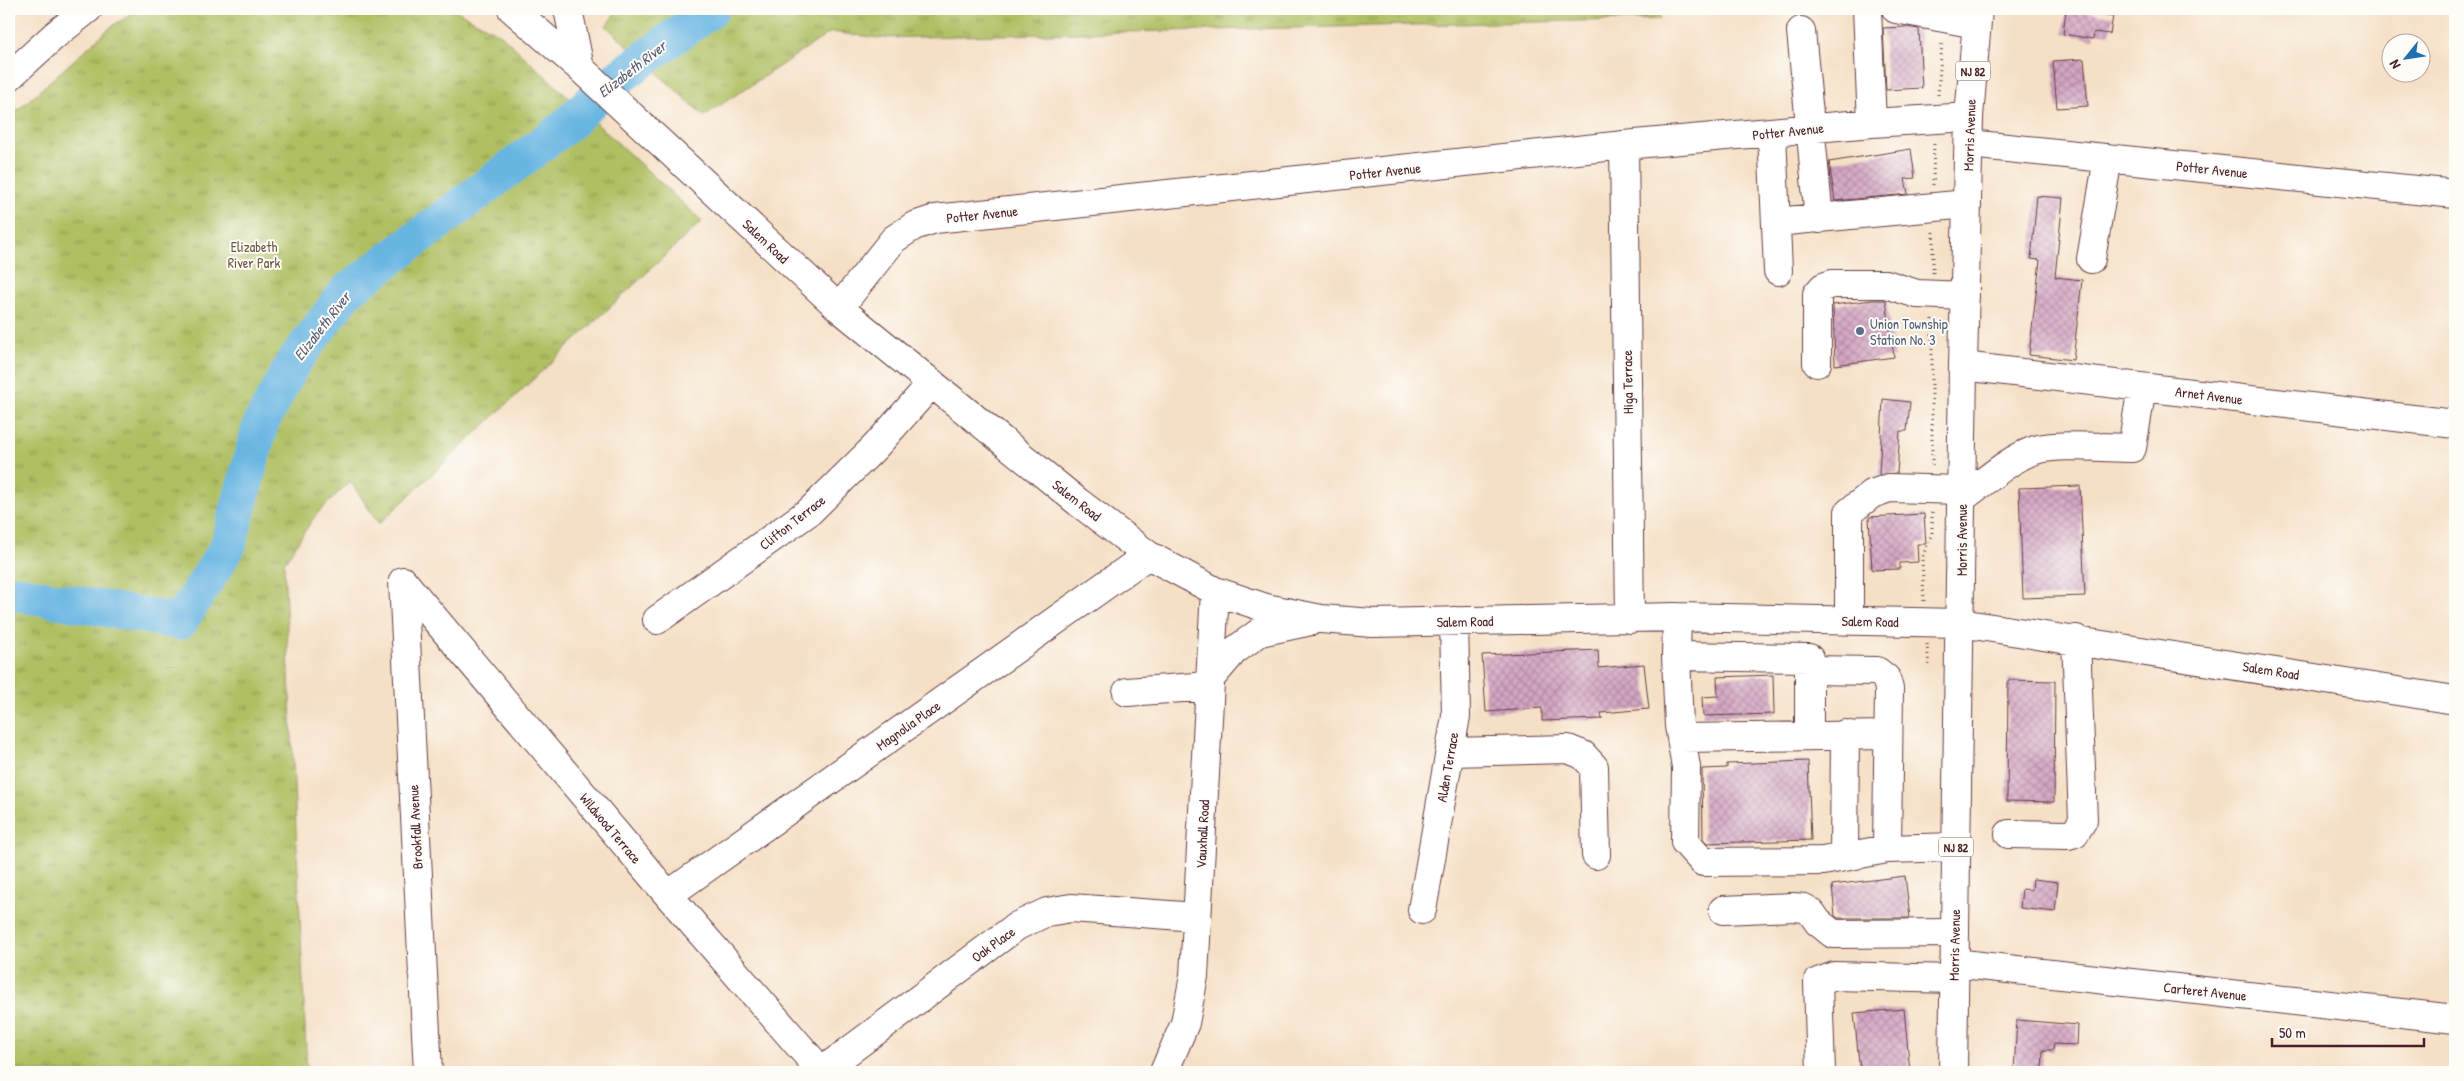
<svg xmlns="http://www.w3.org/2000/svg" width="2464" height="1081" font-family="'Patrick Hand',sans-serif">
<defs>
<pattern id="park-tufts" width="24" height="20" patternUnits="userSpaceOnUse" patternTransform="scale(1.25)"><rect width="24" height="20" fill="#afbf62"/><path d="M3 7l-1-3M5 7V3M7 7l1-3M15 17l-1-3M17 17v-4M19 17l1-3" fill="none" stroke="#909b51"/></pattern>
<pattern id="building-cross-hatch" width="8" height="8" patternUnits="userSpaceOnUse" patternTransform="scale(1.25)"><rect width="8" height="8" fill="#d4a6c3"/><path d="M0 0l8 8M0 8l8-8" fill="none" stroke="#ae879f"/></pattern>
</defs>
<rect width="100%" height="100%" fill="#fdfcf7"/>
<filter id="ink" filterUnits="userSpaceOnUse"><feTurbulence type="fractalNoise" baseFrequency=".02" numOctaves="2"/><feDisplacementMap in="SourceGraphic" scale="10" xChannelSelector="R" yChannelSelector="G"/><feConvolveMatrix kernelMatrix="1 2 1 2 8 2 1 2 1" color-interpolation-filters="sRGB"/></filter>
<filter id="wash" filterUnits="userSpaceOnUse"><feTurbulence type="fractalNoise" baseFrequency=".0096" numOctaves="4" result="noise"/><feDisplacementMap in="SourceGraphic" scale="20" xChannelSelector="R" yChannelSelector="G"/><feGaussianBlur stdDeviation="1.12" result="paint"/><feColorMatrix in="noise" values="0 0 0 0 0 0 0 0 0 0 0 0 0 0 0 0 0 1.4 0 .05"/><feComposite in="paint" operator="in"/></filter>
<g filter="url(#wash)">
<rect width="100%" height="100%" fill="#f5e0c6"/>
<path fill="url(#park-tufts)" stroke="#7c6f46" d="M 141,9 L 453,9 L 501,35 L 702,221 L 379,524 L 350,481 L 315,516 L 284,563 L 307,1072 L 9,1072 L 9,118 L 112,26 Z
M 618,9 L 1661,9 L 1660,19 L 879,38 L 831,32 L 704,116 L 606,26 Z"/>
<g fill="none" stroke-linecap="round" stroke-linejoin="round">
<path stroke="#68b5e2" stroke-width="36" d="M 9,592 L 180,622 L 228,546 L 261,423 L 293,363 L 346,292 L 566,126 L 606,87 L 712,9"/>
</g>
<g id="blocks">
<path fill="url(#building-cross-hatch)" d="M 2066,9 L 2113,16 L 2110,34 L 2094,32 L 2093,39 L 2063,34 Z
M 1905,27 L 1919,29 L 1922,88 L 1886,90 L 1883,28 Z
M 2084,59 L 2088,106 L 2057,108 L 2053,61 Z
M 1911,149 L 1915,178 L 1905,179 L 1908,194 L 1835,201 L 1829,162 Z
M 2037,196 L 2063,198 L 2055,277 L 2082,280 L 2073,360 L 2029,355 L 2040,260 L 2031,259 Z
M 1872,300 L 1886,300 L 1894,357 L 1835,365 L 1833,305 Z
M 1883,399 L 1910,402 L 1907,431 L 1900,431 L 1897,473 L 1879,475 Z
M 2080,486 L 2085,596 L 2023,598 L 2019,488 Z
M 1924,514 L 1926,544 L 1917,544 L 1918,562 L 1900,563 L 1900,569 L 1872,570 L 1869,517 Z
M 1598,650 L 1599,668 L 1644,664 L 1649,709 L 1601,713 L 1602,719 L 1542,721 L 1542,708 L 1486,712 L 1482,655 Z
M 1773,675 L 1774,714 L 1703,716 L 1702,697 L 1718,696 L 1717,677 Z
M 2008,680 L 2055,681 L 2054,802 L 2007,801 Z
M 1808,761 L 1811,840 L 1707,843 L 1703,839 L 1702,769 L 1727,768 L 1727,764 Z
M 1905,876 L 1910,918 L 1838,918 L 1835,916 L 1832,885 Z
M 2033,879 L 2058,882 L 2055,912 L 2020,908 L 2022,889 L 2032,890 Z
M 1904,1009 L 1910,1072 L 1860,1072 L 1854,1013 Z
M 2017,1020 L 2078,1025 L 2077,1045 L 2054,1044 L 2053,1050 L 2043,1050 L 2042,1072 L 2014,1072 Z"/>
</g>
</g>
<g filter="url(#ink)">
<use href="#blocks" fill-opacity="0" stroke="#643c42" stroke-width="1"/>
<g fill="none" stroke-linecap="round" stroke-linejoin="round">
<g stroke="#643c42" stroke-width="30">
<path id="minor" d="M 512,9 L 580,68 L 839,308 L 1078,502 L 1148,555 L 1215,591 L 1266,608 L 1321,619 L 1373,623 L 1677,617 L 1960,623 L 2455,700
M 568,9 L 580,68
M 1867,9 L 1872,123
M 1896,9 L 1976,24
M 1801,31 L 1819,219
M 9,77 L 55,35 L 88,9
M 1772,133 L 1778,271
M 1969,144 L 2455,194
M 1624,145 L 1630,619
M 1776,222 L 1967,204
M 2091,259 L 2108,158
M 839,308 L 894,239 L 914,226 L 935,219 L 1624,145 L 1872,123 L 1969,117
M 1817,363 L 1817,294 L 1823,287 L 1832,284 L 1886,284 L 1917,294 L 1965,296
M 1963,366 L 2455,424
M 1961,499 C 1982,484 2010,458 2035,450 C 2059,443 2106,448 2132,448 L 2142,387
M 403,581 L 668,895 L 822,1072
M 403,581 L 428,1072
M 1677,617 L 1676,656 L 1679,726 L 1686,767 L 1685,842 L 1703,862 L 1823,861 L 1887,849 L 1956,847
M 657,620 L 810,511 L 875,447 L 932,383
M 1849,620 L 1849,512 L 1872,494 L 1889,488 L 1961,490
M 1676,656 L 1809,658 L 1809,735
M 1809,670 L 1877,671 L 1886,678 L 1889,689 L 1887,849
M 1210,679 L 1234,651 L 1260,632 L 1311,621
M 1127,692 L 1210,686
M 1681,738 L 1888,735
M 1450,752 L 1568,749 L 1583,755 L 1594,767 L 1596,855
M 2009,834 L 2068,835 L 2075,833 L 2083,820 L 2076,639
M 1844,856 L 1845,734
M 668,895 L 1148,555
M 1422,910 L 1456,716 L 1454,621
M 1723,910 L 1793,907 L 1804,908 L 1811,912 L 1818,922 L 1833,934 L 1955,933
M 1954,963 L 2455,1019
M 822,1071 L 1017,926 L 1047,912 L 1071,908 L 1197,917
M 1164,1072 L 1185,1023 L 1194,976 L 1215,591
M 1821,1072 L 1818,982 L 1835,976 L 1954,979"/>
</g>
<g stroke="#643c42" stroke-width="30">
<path id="major" d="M 1953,1072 L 1963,366 L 1969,117 L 1978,9"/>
</g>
<path stroke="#643c42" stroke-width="3" stroke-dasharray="1 4" stroke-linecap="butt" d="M 1938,95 L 1942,42
M 1933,185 L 1934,141
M 1933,273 L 1933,229
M 1932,465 L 1932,316
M 1924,601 L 1922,558 L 1932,533 L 1932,511
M 1927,644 L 1929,667"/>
<use href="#minor" stroke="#fff" stroke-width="28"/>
<use href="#major" stroke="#fff" stroke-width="28"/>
</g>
</g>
<circle fill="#5c6f8a" stroke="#fdfcf7" stroke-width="2" cx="1860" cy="331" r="5"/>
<g text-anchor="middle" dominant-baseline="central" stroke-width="4" stroke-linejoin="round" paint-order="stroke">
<g fill="#fdfcf7" stroke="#806168" stroke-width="1">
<rect x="1955.5" y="61.5" width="35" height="19" rx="4"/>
<rect x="1938.5" y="837.5" width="35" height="19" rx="4"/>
</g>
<g font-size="12" font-weight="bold" fill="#4a1f2b">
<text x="1973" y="71">NJ 82</text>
<text x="1956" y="847">NJ 82</text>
</g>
<g font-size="14" fill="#4a1f2b" stroke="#fdfcf7">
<text transform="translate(1788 131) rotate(-6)">Potter Avenue</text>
<text transform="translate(1969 135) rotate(-88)">Morris Avenue</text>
<text transform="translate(2212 169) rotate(6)">Potter Avenue</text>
<text transform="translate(1385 171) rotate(-6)">Potter Avenue</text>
<text transform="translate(982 214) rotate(-6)">Potter Avenue</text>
<text transform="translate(766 241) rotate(43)">Salem Road</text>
<text transform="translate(1627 382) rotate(-91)">Higa Terrace</text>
<text transform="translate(2209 395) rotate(7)">Arnet Avenue</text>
<text transform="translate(1077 500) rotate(38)">Salem Road</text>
<text transform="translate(792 522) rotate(-38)">Clifton Terrace</text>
<text transform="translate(1961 540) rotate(-90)">Morris Avenue</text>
<text transform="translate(1465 621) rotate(-1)">Salem Road</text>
<text transform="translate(1870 621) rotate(1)">Salem Road</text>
<text transform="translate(2271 670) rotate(9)">Salem Road</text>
<text transform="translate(908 725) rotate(-35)">Magnolia Place</text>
<text transform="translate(1447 767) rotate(-80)">Alden Terrace</text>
<text transform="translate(415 827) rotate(-93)">Brookfall Avenue</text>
<text transform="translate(611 828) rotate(50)">Wildwood Terrace</text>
<text transform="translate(1202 834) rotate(-87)">Vauxhall Road</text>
<text transform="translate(993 944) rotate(-36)">Oak Place</text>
<text transform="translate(1954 945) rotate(-89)">Morris Avenue</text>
<text transform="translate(2205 991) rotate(6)">Carteret Avenue</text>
</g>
<g font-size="14" fill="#6d573e" stroke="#fdfcf7">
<text x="254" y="246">Elizabeth<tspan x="254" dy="16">River Park</tspan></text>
</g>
<g font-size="14" fill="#4e5e75" stroke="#fdfcf7" text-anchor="start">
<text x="1870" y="323">Union Township<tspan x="1870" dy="16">Station No. 3</tspan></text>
</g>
<g font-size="15" font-style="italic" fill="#565b74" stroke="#fdfcf7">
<text transform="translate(632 69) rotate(-38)">Elizabeth River</text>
<text transform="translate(322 326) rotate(-52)">Elizabeth River</text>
</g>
</g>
<rect width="2464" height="1081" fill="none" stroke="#fdfcf7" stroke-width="30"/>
<g transform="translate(2406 58) rotate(240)"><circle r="24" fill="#fdfcf7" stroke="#b5a4a5"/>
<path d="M0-4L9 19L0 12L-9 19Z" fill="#1f6fb2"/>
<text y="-8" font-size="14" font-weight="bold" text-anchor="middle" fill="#4a1f2b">N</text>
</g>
<path d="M2272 1038v8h152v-8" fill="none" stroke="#4a1f2b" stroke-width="2.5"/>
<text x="2279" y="1038" font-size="15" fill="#4a1f2b" stroke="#fdfcf7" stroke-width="4" paint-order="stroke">50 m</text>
</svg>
